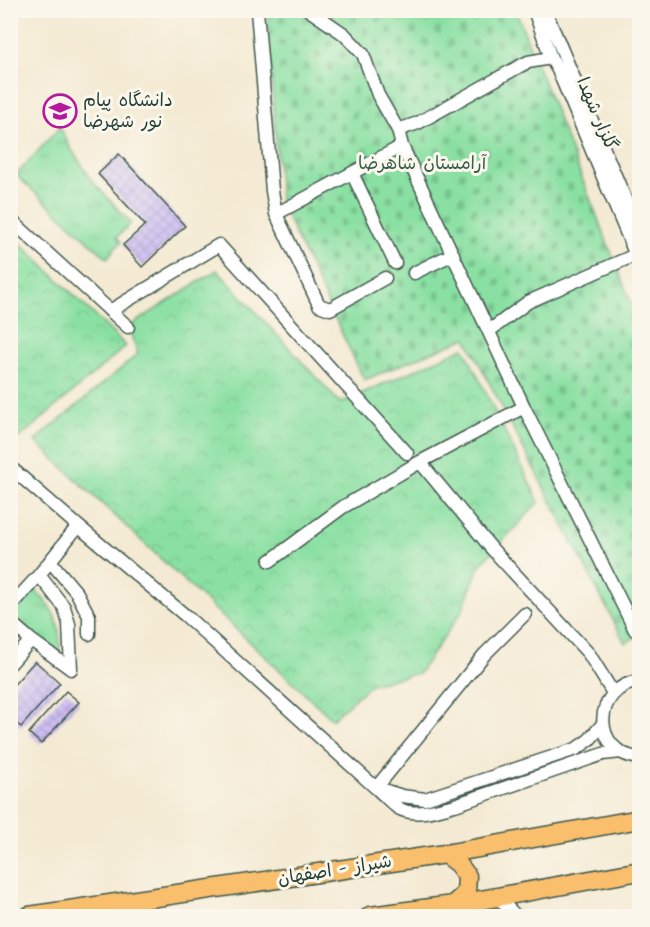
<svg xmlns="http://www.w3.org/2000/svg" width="650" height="927" font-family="Kalam,'Playpen Sans Arabic',sans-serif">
<defs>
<pattern id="grass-tufts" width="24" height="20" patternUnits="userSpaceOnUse" patternTransform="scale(1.5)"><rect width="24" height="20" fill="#8ae0a3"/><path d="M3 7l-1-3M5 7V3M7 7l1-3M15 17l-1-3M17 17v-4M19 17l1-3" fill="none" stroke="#77c18d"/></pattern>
<pattern id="cemetery-stones" width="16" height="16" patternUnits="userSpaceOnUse" patternTransform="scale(1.5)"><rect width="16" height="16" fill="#8ae0a3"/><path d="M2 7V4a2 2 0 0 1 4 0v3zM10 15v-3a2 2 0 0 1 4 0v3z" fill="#77c18d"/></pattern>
<pattern id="park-crowns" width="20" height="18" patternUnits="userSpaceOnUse" patternTransform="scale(1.5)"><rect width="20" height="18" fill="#8ae0a3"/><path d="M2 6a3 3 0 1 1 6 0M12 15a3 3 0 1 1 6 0" fill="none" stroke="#77c18d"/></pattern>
<pattern id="building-cross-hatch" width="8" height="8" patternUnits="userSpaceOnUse" patternTransform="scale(1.5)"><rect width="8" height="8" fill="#c8b7f4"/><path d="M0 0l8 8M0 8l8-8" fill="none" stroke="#a296c6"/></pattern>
</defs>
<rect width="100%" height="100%" fill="#fbf7ec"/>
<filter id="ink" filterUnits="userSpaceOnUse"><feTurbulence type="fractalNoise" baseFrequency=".0167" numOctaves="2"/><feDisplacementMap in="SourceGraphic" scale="12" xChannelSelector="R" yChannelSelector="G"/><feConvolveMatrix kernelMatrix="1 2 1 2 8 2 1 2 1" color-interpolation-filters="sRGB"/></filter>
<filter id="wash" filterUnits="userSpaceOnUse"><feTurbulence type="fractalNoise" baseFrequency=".008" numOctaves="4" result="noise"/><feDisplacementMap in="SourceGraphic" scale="24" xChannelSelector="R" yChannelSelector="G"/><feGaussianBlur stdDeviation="1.35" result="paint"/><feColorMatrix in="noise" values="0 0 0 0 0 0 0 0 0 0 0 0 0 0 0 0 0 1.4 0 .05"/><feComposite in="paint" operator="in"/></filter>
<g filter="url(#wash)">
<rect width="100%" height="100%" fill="#f4ead3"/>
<path fill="url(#grass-tufts)" stroke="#548e6c" stroke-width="1.5" d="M 60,127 L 71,149 L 93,182 L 131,223 L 117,237 L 121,242 L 107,258 L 16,175 Z
M 35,590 C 55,609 63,627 59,656 L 31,634 L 12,616 Z"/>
<path fill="url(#cemetery-stones)" stroke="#548e6c" stroke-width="1.5" d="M 267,10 L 516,11 L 639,323 L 639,635 L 625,643 L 466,338 L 364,380 L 280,202 Z"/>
<path fill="url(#park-crowns)" stroke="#548e6c" stroke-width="1.5" d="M 11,234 L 126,346 L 19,438 L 10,430 Z
M 217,270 L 340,403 L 464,348 L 539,502 L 479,566 L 462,611 L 419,673 L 371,684 L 332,719 L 35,441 L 138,354 L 128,327 Z"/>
<g id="blocks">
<path fill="url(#building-cross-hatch)" d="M 10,136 L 18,148 L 10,153 Z
M 119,154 L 185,226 L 142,267 L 123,245 L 145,225 L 98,174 Z
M 35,661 L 60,683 L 21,727 L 10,718 L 10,689 Z
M 66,691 L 79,702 L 41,744 L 29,733 Z"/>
</g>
</g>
<g filter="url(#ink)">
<use href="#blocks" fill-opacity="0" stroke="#3f574c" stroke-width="1.5"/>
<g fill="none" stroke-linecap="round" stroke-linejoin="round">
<g stroke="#3f574c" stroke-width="15">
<path id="minor" d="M 257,10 L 272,191 L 276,214 L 402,146
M 309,10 L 344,34 L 363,54 L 378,95 L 398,130 L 402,146 L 524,407 L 635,630 L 640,630
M 534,10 L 551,58 L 558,70 L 640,265
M 545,10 L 640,234
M 398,130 L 418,123 L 520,66 L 528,62 L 551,58
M 352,173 L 395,263
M 276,214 L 319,305 L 330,309 L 385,278
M 10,219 L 128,327
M 414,273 L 453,254
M 110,311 L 219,245 L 407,453
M 489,331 L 528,302 L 635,255
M 420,462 L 492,549 L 589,654 L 613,693
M 10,467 L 78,526 L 186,616 L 376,788 L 484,655 L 525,614
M 50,561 L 77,593 L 89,616 L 89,634
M 270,561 L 343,507 L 420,462 L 524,407
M 39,575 L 64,607 L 69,624 L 71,669
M 10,607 L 39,575 L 78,526
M 10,622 L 31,640 L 10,664
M 31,640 L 71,669
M 640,681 C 591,687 591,754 640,758
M 376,788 C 383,794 390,802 398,808 C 414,818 438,809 455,805 L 603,754 L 621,752
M 380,789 L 402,796 L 425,799 L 576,749 L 589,740 L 602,725
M 497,897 L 516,916"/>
</g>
<g stroke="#3f574c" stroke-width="21">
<path id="highway" d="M 445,854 L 458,864 L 467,876 L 466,893 L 453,905
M 29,916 L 445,854 L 640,819
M 370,916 L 453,905 L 640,871"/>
</g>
<use href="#minor" stroke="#fff" stroke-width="12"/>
<use href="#highway" stroke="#f9bf6d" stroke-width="18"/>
</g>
</g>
<defs>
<g id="university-ring" transform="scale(1.725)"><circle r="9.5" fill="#fbf7ec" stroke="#b5179e" stroke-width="1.5"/><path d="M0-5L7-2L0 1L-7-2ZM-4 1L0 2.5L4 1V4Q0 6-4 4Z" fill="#b5179e"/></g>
</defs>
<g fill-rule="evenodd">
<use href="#university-ring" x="60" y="111"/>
</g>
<g text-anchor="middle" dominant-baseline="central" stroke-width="6" stroke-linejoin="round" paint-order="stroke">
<g font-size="18" fill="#1f3d34" stroke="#fbf7ec" text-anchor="start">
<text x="83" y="101">دانشگاه پیام<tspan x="83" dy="21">نور شهرضا</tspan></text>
</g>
<g font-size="18" fill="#1f3d34" stroke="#fbf7ec">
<text transform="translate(596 114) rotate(67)">گلزار شهدا</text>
<text transform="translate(335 871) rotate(-9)">شیراز - اصفهان</text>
</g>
<g font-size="18" fill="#345e4a" stroke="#fbf7ec">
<text x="422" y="164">آرامستان شاهرضا</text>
</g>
</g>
<rect width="650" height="927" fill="none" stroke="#fbf7ec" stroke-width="36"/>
</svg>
